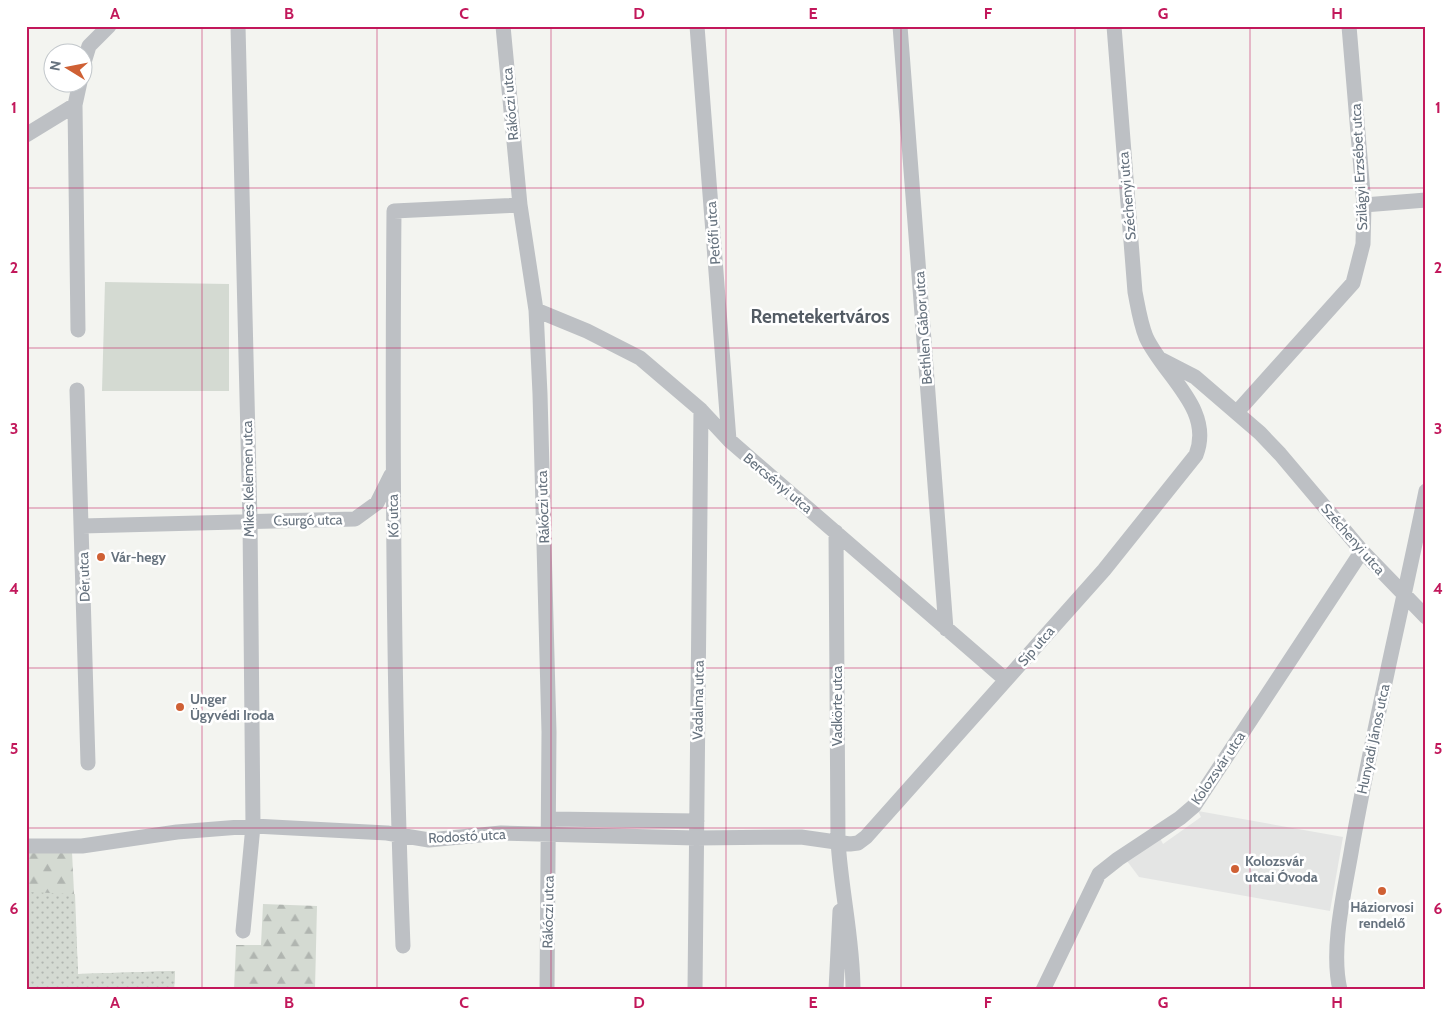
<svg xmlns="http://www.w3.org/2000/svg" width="1452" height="1016" font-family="Cabin,sans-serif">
<defs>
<pattern id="forest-firs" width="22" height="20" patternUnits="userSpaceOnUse" patternTransform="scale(1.25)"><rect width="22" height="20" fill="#d4dad2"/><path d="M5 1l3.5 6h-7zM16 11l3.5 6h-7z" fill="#b0b5b0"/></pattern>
<pattern id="park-dots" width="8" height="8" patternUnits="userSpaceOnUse" patternTransform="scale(1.25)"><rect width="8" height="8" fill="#d4dad2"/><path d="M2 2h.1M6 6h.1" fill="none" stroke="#b0b5b0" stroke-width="1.8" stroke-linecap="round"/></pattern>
</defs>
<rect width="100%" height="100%" fill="#f3f4f0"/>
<path fill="#e4e5e4" d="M 1198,811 L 1343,837 L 1330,911 L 1139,877 L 1127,861 L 1160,838 L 1163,844 L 1201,817 Z"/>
<path fill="#d4dad2" d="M 105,282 L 229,284 L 229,391 L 102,391 Z"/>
<path fill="url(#forest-firs)" d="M 26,852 L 72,852 L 78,974 L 175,971 L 174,990 L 26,990 Z
M 263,904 L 317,906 L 315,989 L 330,990 L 234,990 L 236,945 L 261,945 Z"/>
<path fill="url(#park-dots)" d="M 26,892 L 75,894 L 78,974 L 175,971 L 174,990 L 26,990 Z"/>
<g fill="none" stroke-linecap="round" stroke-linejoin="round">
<path stroke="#bdc0c4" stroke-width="15" d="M 238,26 L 250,521 L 253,826 L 243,931
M 503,26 L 520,205 L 536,310 L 540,394 L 549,732 L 547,990
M 697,26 L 729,440
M 900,26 L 946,629
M 82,69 L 89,46 L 109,26
M 26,135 L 75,105
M 1364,205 L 1426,200
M 536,310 L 587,331 L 640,358 L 701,410 L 729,440 L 1006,680
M 78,330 L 75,105 L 80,82
M 1162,360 L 1195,377 L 1260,433 L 1280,454 L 1362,551 L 1426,617
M 77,390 L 88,763
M 1237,412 L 1353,283 L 1363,244 L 1364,205 L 1349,26
M 82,526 L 355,519 L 377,503 L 391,475
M 836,532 L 838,841 C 841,891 853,939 853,990
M 550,819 L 697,821
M 26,846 L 82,846 L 177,832 L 253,826 L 387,833 L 429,840 L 501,833 L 696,838 L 801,837 L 850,844 L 858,843 L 866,837 L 1104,570 L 1196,455 C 1214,409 1164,376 1146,337 C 1140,322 1138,307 1135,292 L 1114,26
M 403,946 C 393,701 392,456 394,211 L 520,205
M 695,990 L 701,410
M 836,990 L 840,911
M 1043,990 L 1099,874 L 1118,859 L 1180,818 L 1194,806 L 1362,551
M 1340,990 C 1330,947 1345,890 1352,847 C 1373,728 1402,610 1426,491"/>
</g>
<path fill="none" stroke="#c2185b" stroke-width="1" stroke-opacity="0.55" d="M 202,26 L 202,990M 377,26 L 377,990M 551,26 L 551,990M 726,26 L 726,990M 901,26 L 901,990M 1075,26 L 1075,990M 1250,26 L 1250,990M 26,188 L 1426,188M 26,348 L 1426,348M 26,508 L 1426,508M 26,668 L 1426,668M 26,828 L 1426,828"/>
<g fill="#cf6034" stroke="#fff" stroke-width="2">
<circle cx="101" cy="557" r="5"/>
<circle cx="180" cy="707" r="5"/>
<circle cx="1235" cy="869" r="5"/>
<circle cx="1382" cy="891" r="5"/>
</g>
<g text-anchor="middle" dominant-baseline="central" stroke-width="5" stroke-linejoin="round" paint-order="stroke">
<g font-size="14" fill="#66727e" stroke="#fff">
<text transform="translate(510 104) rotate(-95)">Rákóczi utca</text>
<text transform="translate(1359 167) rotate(-93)">Szilágyi Erzsébet utca</text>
<text transform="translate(1127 196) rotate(-95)">Széchenyi utca</text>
<text transform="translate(713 233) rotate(-94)">Petőfi utca</text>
<text transform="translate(923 328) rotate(-94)">Bethlen Gábor utca</text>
<text transform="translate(248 479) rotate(-91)">Mikes Kelemen utca</text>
<text transform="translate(778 483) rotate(40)">Bercsényi utca</text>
<text transform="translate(543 507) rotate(-92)">Rákóczi utca</text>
<text transform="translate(393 516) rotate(-91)">Kő utca</text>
<text transform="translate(308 520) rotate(-1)">Csurgó utca</text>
<text transform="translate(1353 539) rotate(49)">Széchenyi utca</text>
<text transform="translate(84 577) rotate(-92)">Dér utca</text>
<text transform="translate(1036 646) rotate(-49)">Síp utca</text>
<text transform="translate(698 700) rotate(-89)">Vadalma utca</text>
<text transform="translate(837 706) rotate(-90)">Vadkörte utca</text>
<text transform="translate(1373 739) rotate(-78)">Hunyadi János utca</text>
<text transform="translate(1218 768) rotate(-56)">Kolozsvár utca</text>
<text transform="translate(467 836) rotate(-3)">Rodostó utca</text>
<text transform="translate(548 912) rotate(-89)">Rákóczi utca</text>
</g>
<g font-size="14" font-weight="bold" fill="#66727e" stroke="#fff" text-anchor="start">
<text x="111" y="557">Vár-hegy</text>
<text x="190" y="699">Unger<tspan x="190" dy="16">Ügyvédi Iroda</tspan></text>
<text x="1245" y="861">Kolozsvár<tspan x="1245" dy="16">utcai Óvoda</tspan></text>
<text x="1382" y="907" text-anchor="middle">Háziorvosi<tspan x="1382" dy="16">rendelő</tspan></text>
</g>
<g font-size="19" font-weight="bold" fill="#535b64" stroke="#fff">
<text x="820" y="316">Remetekertváros</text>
</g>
</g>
<rect width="1452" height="1016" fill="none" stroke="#ffffff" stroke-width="55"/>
<g transform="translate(68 68) rotate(280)"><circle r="24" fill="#ffffff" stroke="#c2c7cb"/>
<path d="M0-4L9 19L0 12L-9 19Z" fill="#cf6034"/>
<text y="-8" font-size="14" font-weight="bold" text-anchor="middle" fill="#66727e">N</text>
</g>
<rect x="28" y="28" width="1396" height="960" fill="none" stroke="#c2185b" stroke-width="2"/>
<g font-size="16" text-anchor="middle" font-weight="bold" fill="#c2185b">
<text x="115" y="19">A</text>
<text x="289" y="19">B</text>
<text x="464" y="19">C</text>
<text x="639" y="19">D</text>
<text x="813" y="19">E</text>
<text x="988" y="19">F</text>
<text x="1163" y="19">G</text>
<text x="1337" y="19">H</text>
<text x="14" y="113">1</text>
<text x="1438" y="113">1</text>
<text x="14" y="273">2</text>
<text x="1438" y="273">2</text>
<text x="14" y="434">3</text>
<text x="1438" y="434">3</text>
<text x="14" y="594">4</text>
<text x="1438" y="594">4</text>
<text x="14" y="754">5</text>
<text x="1438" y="754">5</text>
<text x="14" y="914">6</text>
<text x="1438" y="914">6</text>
<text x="115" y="1008">A</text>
<text x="289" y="1008">B</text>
<text x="464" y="1008">C</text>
<text x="639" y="1008">D</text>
<text x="813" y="1008">E</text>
<text x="988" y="1008">F</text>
<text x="1163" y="1008">G</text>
<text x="1337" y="1008">H</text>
</g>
</svg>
